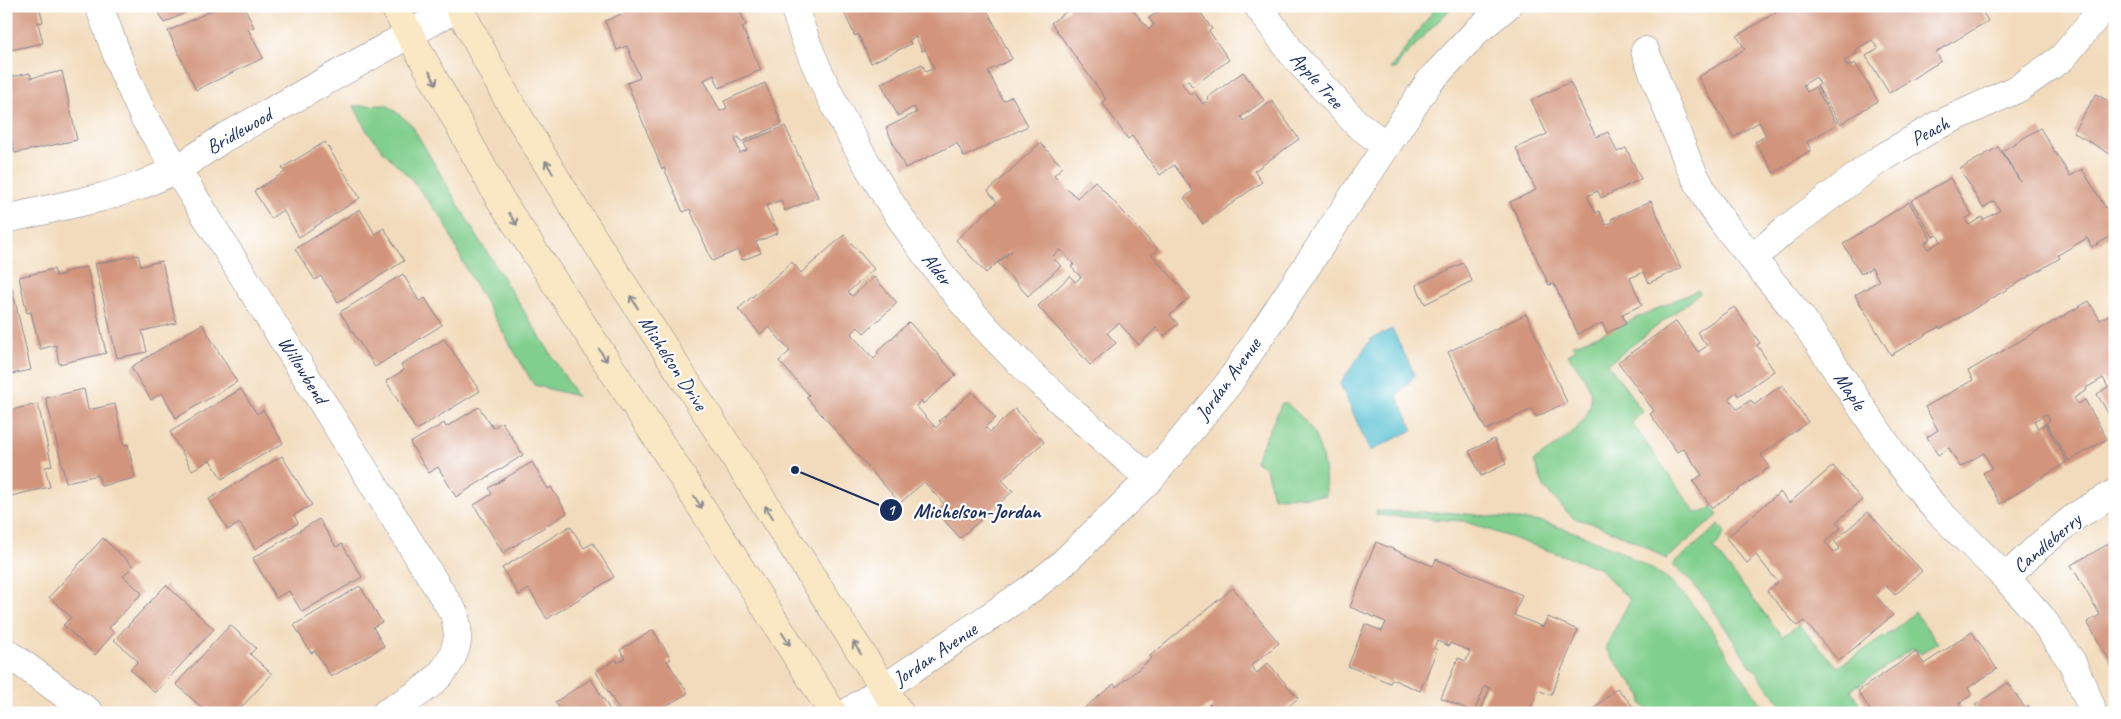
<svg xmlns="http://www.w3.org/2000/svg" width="2121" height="719" font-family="Caveat,sans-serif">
<rect width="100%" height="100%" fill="#fff"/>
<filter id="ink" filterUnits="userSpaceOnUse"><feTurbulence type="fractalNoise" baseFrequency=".02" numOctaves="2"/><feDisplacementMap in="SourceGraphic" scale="10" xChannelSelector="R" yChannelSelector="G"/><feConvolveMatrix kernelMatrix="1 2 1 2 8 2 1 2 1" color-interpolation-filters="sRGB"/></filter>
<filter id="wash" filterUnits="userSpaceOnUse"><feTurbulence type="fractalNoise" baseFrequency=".0096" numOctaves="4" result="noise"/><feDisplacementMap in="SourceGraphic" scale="20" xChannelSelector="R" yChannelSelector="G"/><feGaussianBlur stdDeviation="1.12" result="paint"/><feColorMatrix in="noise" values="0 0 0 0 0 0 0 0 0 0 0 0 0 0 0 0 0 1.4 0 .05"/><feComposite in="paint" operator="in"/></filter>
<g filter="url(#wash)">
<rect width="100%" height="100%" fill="#f2dbbc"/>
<path fill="#81cf8e" stroke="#4e7f76" d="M 1437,6 L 1453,6 L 1403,58 L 1395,69 L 1390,69 Z
M 387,105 L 411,124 L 475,233 L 577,396 L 534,385 L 466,269 L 444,221 L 412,180 L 384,152 L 367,131 L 354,106 Z
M 1698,290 L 1700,293 L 1608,364 L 1643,412 L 1632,423 L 1696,513 L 1712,508 L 1718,515 L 1666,559 L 1641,544 L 1598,525 L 1573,518 L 1545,489 L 1534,461 C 1556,444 1603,420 1588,385 C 1583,374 1575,365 1568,355 L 1576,349 L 1572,345 L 1601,334 Z
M 1282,403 L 1286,403 C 1293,409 1300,415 1306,422 C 1322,441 1326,472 1326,496 L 1273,497 L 1266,468 L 1255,461 Z
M 1376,511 L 1457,513 L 1543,522 L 1577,533 L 1616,549 L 1664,576 L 1687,598 L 1710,627 L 1730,659 L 1768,713 L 1683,713 L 1681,711 L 1650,713 L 1641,703 L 1642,696 L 1605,648 L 1630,600 L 1599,568 L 1463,521 L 1376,515 Z
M 1719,525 L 1725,532 L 1714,549 L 1782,636 L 1799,625 L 1838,667 L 1893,631 L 1915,612 L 1938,643 L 1921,654 L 1913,648 L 1851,690 L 1865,713 L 1787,713 C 1773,692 1755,673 1741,652 C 1720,621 1702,587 1672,565 Z"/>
<path fill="#57c1d2" stroke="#397898" d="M 1392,329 L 1415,375 L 1397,396 L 1413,430 L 1370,451 L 1340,384 L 1371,339 Z"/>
<g id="blocks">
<path fill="#d2947c" d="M 6,6 L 39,6 L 43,22 L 38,23 L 43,43 L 11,50 L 9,42 L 6,42 Z
M 156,6 L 200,6 L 164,23 Z
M 221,6 L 244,6 L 254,27 L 248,29 L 263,58 L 196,90 L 168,31 Z
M 639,6 L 738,6 L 746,25 L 742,27 L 761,70 L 719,88 L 714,75 L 704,80 L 720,111 L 727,108 L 724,101 L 765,83 L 782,124 L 741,142 L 739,137 L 735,139 L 740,153 L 747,150 L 744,143 L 785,126 L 818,197 L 785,211 L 781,200 L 766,206 L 778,233 L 756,242 L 761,253 L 742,260 L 738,250 L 712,261 L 690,209 L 683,212 L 664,168 L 662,169 L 627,83 L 640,78 L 627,46 L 617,50 L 605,21 Z
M 841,6 L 985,6 L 1012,59 L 988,71 L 1003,101 L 1012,96 L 1028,126 L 964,157 L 957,143 L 905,168 L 886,128 L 917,112 L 914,107 L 898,116 L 881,83 L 922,64 L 926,72 L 934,68 L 925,49 L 922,51 L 916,37 L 909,40 L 911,44 L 871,63 L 858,34 L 855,36 Z
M 1067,6 L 1129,6 L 1149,29 L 1154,25 L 1149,18 L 1166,6 L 1196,6 L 1212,29 L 1209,31 L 1229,60 L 1192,87 L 1188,80 L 1182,84 L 1190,95 L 1194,92 L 1203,104 L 1209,100 L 1207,98 L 1243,72 L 1264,100 L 1241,117 L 1244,121 L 1272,101 L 1299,139 L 1254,171 L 1262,182 L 1203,224 L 1184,198 L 1193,191 L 1174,165 L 1160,175 L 1132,136 L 1128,139 L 1102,102 L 1106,99 L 1051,23 L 1070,9 Z
M 1786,6 L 1979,6 L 1988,21 L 1936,52 L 1941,61 L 1889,93 L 1866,56 L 1878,49 L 1872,40 L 1855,50 L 1857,53 L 1844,61 L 1847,67 L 1855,63 L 1878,101 L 1840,124 L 1817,86 L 1820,84 L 1816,77 L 1803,85 L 1807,92 L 1815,87 L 1837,124 L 1807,142 L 1811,150 L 1774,173 L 1755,142 L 1766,136 L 1759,122 L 1734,137 L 1698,77 L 1745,49 L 1737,36 Z
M 62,71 L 77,140 L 15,153 L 6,112 L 6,78 L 30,73 L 31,78 Z
M 1570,82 L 1596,137 L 1608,132 L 1617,152 L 1626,148 L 1641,179 L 1601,198 L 1598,191 L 1587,196 L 1596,213 L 1599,211 L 1606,225 L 1613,222 L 1611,219 L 1651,201 L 1681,268 L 1649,283 L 1644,272 L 1630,278 L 1642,305 L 1622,314 L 1626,324 L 1607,333 L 1602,323 L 1578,334 L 1554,284 L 1549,285 L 1510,202 L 1536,190 L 1516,148 L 1547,134 L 1531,100 Z
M 2096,94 L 2115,105 L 2115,157 L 2073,132 Z
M 2040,128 L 2070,176 L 2082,169 L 2115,223 L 2115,234 L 2092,247 L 2087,238 L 2058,255 L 2060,258 L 1940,329 L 1939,327 L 1891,355 L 1855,295 L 1879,281 L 1872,268 L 1861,274 L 1843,244 L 1909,202 L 1931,239 L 1925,243 L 1928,249 L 1941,241 L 1937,235 L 1933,237 L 1911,201 L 1950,178 L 1972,215 L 1965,219 L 1969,225 L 1982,217 L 1983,220 L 2000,210 L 1994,201 L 1983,208 L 1960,169 L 1998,147 L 2020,181 L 2002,151 Z
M 325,142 L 360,198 L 299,237 L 283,210 L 271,218 L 254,191 L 285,172 L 282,168 Z
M 1040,143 L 1063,167 L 1054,175 L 1077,198 L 1095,181 L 1158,250 L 1152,255 L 1190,297 L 1170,315 L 1178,324 L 1164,336 L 1156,328 L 1139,345 L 1119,323 L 1107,333 L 1116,343 L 1090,365 L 1038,306 L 1070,276 L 1075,282 L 1081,277 L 1071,267 L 1074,265 L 1060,250 L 1052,257 L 1061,266 L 1028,296 L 998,263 L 1012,251 L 1011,250 L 986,273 L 956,240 L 997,202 L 988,191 Z
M 360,209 L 375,234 L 384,228 L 404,261 L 338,302 L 321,276 L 315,280 L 295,249 Z
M 844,235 L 874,269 L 848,292 L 852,296 L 874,277 L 897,303 L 864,333 L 858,327 L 851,334 L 874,359 L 879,354 L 877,352 L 909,322 L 956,375 L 923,404 L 922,401 L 916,406 L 936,428 L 941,423 L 939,421 L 972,392 L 996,418 L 985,427 L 990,432 L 1015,409 L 1044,442 L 1002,480 L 1013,491 L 960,538 L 937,512 L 945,505 L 924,482 L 900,503 L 806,397 L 809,395 L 779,361 L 790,351 L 769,327 L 760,334 L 738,309 L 792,262 L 801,273 Z
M 138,255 L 141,266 L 162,261 L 176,323 L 142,331 L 147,352 L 117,358 L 95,264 Z
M 1463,263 L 1472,281 L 1425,304 L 1416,285 Z
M 87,267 L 106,353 L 59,364 L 56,345 L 40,349 L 31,312 L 27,313 L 19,277 L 54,269 L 56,276 L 64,274 L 64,272 Z
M 403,274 L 419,301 L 425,298 L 442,325 L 375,367 L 340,312 Z
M 12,288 L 31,370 L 6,375 L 6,289 Z
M 2089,301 L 2100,320 L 2115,311 L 2115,425 L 2097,394 L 2108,387 L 2103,378 L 2086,388 L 2087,390 L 2074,398 L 2078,404 L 2085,400 L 2107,439 L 2069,461 L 2046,423 L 2050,420 L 2046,414 L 2034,421 L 2038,428 L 2045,424 L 2067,462 L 2000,504 L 1983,473 L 1992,468 L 1984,453 L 1960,467 L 1949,448 L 1938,455 L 1927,437 L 1938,430 L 1925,407 L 1973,380 L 1968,371 Z
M 1734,307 L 1760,343 L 1757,345 L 1774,371 L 1738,396 L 1736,392 L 1729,398 L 1737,409 L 1751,400 L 1754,405 L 1782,385 L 1808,422 L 1761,455 L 1770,467 L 1712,508 L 1693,481 L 1702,475 L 1683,448 L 1677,452 L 1650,414 L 1654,411 L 1618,362 L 1676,321 L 1698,352 L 1707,346 L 1697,332 Z
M 1526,314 L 1567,402 L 1536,417 L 1532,409 L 1486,430 L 1448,352 Z
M 202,324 L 237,382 L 176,418 L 162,393 L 151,400 L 131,367 Z
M 444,339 L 480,391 L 416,430 L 386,381 L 404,370 L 401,365 Z
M 84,389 L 88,410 L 115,404 L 124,445 L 128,444 L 135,478 L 101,486 L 98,475 L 66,482 L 46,398 Z
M 241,389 L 257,414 L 263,410 L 283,443 L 222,479 L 210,460 L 192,470 L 170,432 Z
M 38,404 L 52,466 L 45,467 L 50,487 L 6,497 L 6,411 Z
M 479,407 L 493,428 L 502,422 L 523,455 L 456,497 L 438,467 L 429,473 L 410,443 L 444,423 L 446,427 Z
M 1494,439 L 1506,464 L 1481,476 L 1469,451 Z
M 282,456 L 312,505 L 294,515 L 298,523 L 255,549 L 240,523 L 228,530 L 209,499 Z
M 532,462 L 548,489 L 551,487 L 567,513 L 503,553 L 474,505 L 492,494 L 489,488 Z
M 1833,466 L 1862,500 L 1836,522 L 1841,528 L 1825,542 L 1834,552 L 1840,548 L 1834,541 L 1868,512 L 1922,571 L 1895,595 L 1886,586 L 1875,595 L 1893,615 L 1839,661 L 1804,621 L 1797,626 L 1767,591 L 1778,582 L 1756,555 L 1747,563 L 1726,538 L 1780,492 L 1789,503 Z
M 319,519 L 336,547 L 342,544 L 362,577 L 302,612 L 289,591 L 276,598 L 253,558 Z
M 570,526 L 584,548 L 593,543 L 614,577 L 547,619 L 529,589 L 519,595 L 502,568 Z
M 103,538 L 133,566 L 123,576 L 142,593 L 109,628 L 114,633 L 95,655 L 63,625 L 71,617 L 49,597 Z
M 1376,542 L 1433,566 L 1436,559 L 1522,595 L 1514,615 L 1543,627 L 1548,617 L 1578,630 L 1551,695 L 1538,690 L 1529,713 L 1480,713 L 1490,688 L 1485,686 L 1474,712 L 1441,698 L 1458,658 L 1466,661 L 1470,651 L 1450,643 L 1449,646 L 1437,641 L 1434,648 L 1437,650 L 1420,691 L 1392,679 L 1390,683 L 1348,666 L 1365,624 L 1382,631 L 1386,622 L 1350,607 Z
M 2110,543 L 2115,553 L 2115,670 L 2087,622 L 2100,615 L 2071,565 Z
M 166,585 L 214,629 L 155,693 L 130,669 L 138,661 L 114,640 Z
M 360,586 L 382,622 L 373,627 L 384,646 L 331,677 L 315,651 L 311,653 L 294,625 Z
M 1233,588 L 1279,643 L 1251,666 L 1257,673 L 1268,663 L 1298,698 L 1281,713 L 1208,713 L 1213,708 L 1210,704 L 1199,713 L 1078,713 L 1114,684 L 1116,687 L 1152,658 L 1150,656 Z
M 230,625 L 256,648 L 250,654 L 272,674 L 236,713 L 207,713 L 176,684 Z
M 653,630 L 671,659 L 667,661 L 688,693 L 666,706 L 670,713 L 621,713 L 596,672 L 616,659 L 618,663 L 625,658 L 620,650 Z
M 1972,632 L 1997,669 L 1968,688 L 1972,695 L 1959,703 L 1965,713 L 1885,713 L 1883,710 L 1878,713 L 1872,713 L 1858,691 L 1916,652 L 1924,664 Z
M 591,679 L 612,713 L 562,713 L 555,702 Z
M 2008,683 L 2025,708 L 2029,706 L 2033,713 L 1972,713 L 1978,709 L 1975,705 Z
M 1617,688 L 1639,713 L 1589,713 Z"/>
</g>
</g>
<g filter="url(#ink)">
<use href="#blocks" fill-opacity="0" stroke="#86858d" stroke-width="1"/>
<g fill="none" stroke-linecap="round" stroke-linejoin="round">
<g stroke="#86858d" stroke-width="29">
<path id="minor" d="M 99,6 L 123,71 L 144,117 L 455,615 C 456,623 459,634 457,642 C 450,678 416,695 386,713
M 794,6 C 808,54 830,98 854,141 C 885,198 919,249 961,300 C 1017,366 1085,423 1150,479
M 1258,6 L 1294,56 L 1356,123 L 1385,145
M 1645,51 L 1689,165 L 1708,201 L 1725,225 L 1803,320 L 1895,457 L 1934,507 L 2006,578 L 2040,616 L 2072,662 L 2091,706
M 6,219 L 103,197 L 139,186 L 178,169 L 222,139 L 458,7
M 1753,258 L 1785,230 L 1880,159 L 1936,126 L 2019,88 L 2062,58 L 2105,6
M 2006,578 L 2038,547 L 2076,516 L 2115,493
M 6,652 L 90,713"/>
</g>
<g stroke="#86858d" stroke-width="29">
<path id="tertiary" d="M 847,713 L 1032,588 L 1059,567 L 1150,479 L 1229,383 L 1429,82 L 1478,30 L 1507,6"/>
</g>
<g stroke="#86858d" stroke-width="29">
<path id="secondary" d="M 394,6 L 498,196 L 672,461 L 833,713
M 458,6 L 502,89 L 574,208 L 900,713"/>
</g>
<use href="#minor" stroke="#fff" stroke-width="28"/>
<use href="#tertiary" stroke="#fff" stroke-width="28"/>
<use href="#secondary" stroke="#fae7c3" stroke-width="28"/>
</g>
<defs><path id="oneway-shaft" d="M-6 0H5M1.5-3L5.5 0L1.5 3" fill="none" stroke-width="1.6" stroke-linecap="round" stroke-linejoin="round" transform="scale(1.25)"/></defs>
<g stroke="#8a8b90">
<use href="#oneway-shaft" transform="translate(433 78) rotate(61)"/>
<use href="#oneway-shaft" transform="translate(549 167) rotate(-121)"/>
<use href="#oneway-shaft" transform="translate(513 219) rotate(57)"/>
<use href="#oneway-shaft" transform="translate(634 302) rotate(-122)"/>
<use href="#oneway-shaft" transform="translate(603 355) rotate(57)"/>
<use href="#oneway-shaft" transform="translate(698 502) rotate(57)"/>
<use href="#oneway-shaft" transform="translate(769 512) rotate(-123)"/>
<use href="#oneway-shaft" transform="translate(786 639) rotate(57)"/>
<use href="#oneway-shaft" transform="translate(857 648) rotate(-123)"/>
</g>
</g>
<g text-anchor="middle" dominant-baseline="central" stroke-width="4.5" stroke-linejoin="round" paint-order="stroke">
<g font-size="20" fill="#1b2f5e" stroke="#fff">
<text transform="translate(1317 80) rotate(48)">Apple Tree</text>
<text transform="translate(239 131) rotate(-30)">Bridlewood</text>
<text transform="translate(1930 131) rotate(-28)">Peach</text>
<text transform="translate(937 269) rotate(52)">Alder</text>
<text transform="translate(673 363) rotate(57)">Michelson Drive</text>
<text transform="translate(303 370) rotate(58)">Willowbend</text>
<text transform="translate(1228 379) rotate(-54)">Jordan Avenue</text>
<text transform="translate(1850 391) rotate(56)">Maple</text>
<text transform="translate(2047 543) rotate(-40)">Candleberry</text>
<text transform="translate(935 654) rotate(-34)">Jordan Avenue</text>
</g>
</g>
<path fill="none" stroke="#1b2f5e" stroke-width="2" d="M795 470L891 510"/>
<g fill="#1b2f5e" stroke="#fff" stroke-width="2">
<circle cx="795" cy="470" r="5"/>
<circle cx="891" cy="510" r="12"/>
</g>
<g font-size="15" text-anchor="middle" font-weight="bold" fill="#fff">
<text x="891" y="515">1</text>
</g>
<g font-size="21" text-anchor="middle" font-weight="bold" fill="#1b2f5e" stroke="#fff" stroke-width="4.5" stroke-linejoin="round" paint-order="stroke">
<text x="977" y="518">Michelson-Jordan</text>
</g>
<rect width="2121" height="719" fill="none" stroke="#fff" stroke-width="25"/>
</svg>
